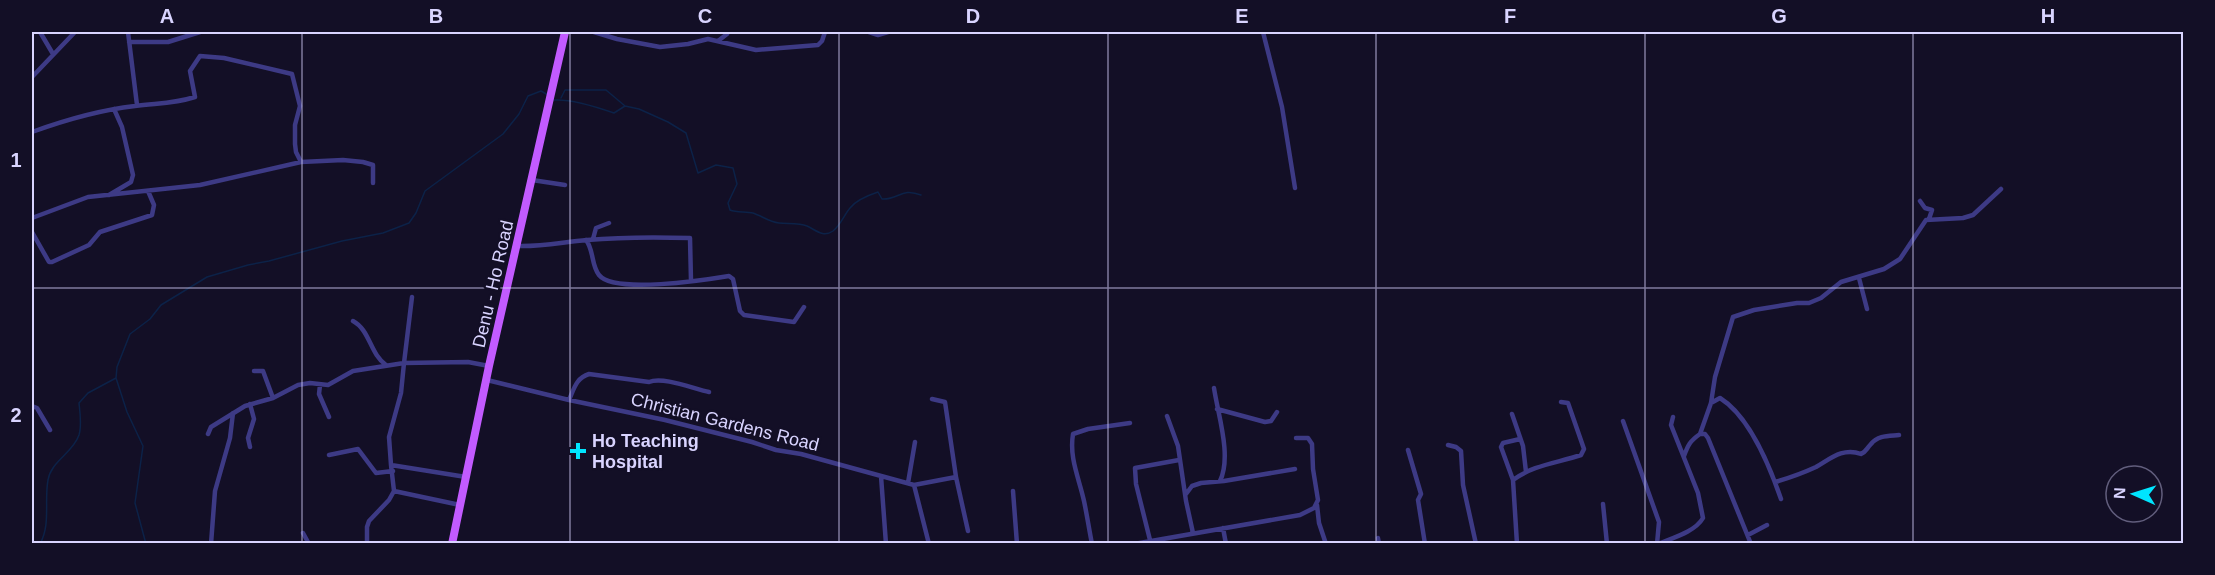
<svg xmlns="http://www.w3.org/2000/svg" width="2215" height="575" font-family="Arial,sans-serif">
<rect width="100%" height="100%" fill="#130f26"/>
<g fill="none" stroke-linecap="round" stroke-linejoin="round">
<path stroke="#0c2248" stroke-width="1.5" d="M 561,98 L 565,90 L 606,90 L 625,106
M 554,100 C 571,99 597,107 614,113 L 625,106 L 639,109 L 668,122 L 686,133 L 698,173 L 716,165 L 733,168 L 737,184 L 728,203 L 730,210 C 737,213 746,211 753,213 C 762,216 769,222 779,223 C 788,224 799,223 807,226 C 816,230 823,238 833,231 C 841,225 844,215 850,208 C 856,200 869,195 878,192 L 882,199 C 899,200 901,187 921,195
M 116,378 L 127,412 L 143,446 L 135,503 L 146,544
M 40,544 C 51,524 44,501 48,480 C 51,461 73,453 79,435 C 82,425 80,413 79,403 L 88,393 L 116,378 L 117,367 L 130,334 L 150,319 L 161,305 L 207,277 L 248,265 L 269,261 L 342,241 L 383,233 L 409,223 L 416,213 L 425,191 L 503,134 L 519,114 L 528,96 L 541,91 L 548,95"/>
<path stroke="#3d3a85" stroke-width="4.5" d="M 40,32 L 53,54
M 128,32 L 137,105
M 594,32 L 617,39 L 660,47 L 688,44 L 708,39 L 756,50 L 818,45 L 822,41 L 825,32
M 869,32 L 878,35 L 888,32
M 1263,32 L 1282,107 L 1295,188
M 718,41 L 727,34 L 728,32
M 129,42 L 168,42 L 200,32
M 32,77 L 75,32
M 32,132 C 65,120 100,110 135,106 C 157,103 173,104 195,97 L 190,71 L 200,56 L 224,58 L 292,74 L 300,106 L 295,125 L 295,144 L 296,152 L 301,162
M 532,180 L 565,185
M 109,195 L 131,182 L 133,175 L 122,127 L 114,109
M 1920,201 L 1925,208 L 1932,210 L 1929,219
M 32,218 L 88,197 L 200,185 L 301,162 L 343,160 L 363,162 L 373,165 L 373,183
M 32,232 L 49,262 L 52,262 L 89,245 L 100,232 L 152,215 L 154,205 L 148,191
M 593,239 L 596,228 L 609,223
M 586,240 C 594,250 591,265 599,275 C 614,294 705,280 729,276 L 733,279 L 740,311 L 744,315 L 794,322 L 804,307
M 517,246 C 541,247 563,242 587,240 C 621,237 656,237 690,238 L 691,281
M 1859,278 L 1867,309
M 353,321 C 370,330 370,354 386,365
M 254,371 L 263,371 L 273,398
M 487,380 L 569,400 L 665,420 L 752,442 L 776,450 L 801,454 L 914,485 L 956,477
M 320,385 L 319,394 L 329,417
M 1214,388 C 1218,415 1232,456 1220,481
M 932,399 L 945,402 L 956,477 L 968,531
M 569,400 C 574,389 576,378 589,374 L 649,382 C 663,376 694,389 709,392
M 1711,403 L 1720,398 C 1749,416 1770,467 1781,499
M 32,406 L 37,408 L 50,430
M 1217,409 L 1265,422 L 1271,421 L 1277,412
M 1512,414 L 1523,446 L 1526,472
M 1167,416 L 1178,446 L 1186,501 L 1193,533
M 1623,421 L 1659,522 L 1657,544
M 208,434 L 211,427 L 245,406 L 273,398 L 298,385 L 310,383 L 328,385 L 353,371 L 404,363 L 412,297
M 1700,434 L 1711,403 L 1715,377 L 1733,317 L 1754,310 L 1797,303 L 1809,303 L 1821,298 L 1841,282 L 1884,269 L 1900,259 L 1926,220 L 1963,218 L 1973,215 L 2001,189
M 1448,445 L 1456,447 L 1461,451 L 1463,485 L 1476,544
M 250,447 L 248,438 L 254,419 L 250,404
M 1408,450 L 1421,494 L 1418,500 L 1425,544
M 329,455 L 358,449 L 376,473 L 393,471
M 1684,456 C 1688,445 1690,441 1700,434 L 1705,434 L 1708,438 L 1751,544
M 881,476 L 886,544
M 466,477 L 391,465 L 389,437 L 401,393 L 404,363 L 468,362 L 489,366
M 1513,480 C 1533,465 1557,463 1581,455 L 1584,449 L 1568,403 L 1561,402
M 1775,482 C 1789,478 1803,473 1816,467 C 1830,459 1843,447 1861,454 C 1867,451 1866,449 1871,444 C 1878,435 1889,436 1899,435
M 908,483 L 915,442
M 914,485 L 929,544
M 394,491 L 460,505
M 1013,491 L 1017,544
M 1186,494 L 1192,486 L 1201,483 L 1224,481 L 1295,469
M 1603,504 L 1607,544
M 1317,505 L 1319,523 L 1326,544
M 1223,528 L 1226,544
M 303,533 L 309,544
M 1748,535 L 1767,525
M 1378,538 L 1379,544
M 1150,540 L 1136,484 L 1135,468 L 1179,460
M 211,544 L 215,491 L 230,438 L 233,413
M 367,544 L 367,527 L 369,521 L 389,500 L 394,491 L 391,465
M 1092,544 C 1089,529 1087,515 1084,501 C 1079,478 1069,458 1073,434 L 1088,429 L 1130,423
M 1134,544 L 1300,515 L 1314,508 L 1318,500 L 1313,469 L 1312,444 L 1308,438 L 1296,438
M 1517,544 L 1513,480 L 1501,447 L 1503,443 L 1520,439
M 1593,544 L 1607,543
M 1658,544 C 1672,538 1695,532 1703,518 L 1698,493 L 1671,425 L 1673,417"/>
<path stroke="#c25bff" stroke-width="8" d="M 452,544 L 489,366 L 565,32"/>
</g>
<path fill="none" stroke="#d9d4ff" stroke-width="1.5" stroke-opacity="0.55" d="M 302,32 L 302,544M 570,32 L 570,544M 839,32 L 839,544M 1108,32 L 1108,544M 1376,32 L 1376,544M 1645,32 L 1645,544M 1913,32 L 1913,544M 32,288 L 2184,288"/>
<path fill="#00e5ff" stroke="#130f26" stroke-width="2" d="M575 442h6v6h6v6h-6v6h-6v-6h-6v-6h6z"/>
<g text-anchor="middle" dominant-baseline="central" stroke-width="4.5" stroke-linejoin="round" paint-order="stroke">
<g font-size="18" fill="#d9d4ff" stroke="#130f26">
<text transform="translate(493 284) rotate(-77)">Denu - Ho Road</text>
<text transform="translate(725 422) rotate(14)">Christian Gardens Road</text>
</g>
<g font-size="18" font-weight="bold" fill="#d9d4ff" stroke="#130f26" text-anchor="start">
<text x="592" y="441">Ho Teaching<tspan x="592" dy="21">Hospital</tspan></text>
</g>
</g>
<rect width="2215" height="575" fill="none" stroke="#130f26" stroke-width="66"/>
<g transform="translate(2134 494) rotate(273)"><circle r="28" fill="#130f26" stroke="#625e7d" stroke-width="1.5"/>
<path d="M0-4.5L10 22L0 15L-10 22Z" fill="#00e5ff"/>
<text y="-9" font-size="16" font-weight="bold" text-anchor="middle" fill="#d9d4ff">N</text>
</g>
<rect x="33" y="33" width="2149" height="509" fill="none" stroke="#d9d4ff" stroke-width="2"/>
<g font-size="20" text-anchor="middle" font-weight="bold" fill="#d9d4ff">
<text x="167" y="23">A</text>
<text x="436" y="23">B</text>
<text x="705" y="23">C</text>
<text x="973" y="23">D</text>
<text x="1242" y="23">E</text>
<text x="1510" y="23">F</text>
<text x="1779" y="23">G</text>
<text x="2048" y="23">H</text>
<text x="16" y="167">1</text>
<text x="16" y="422">2</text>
</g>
</svg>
